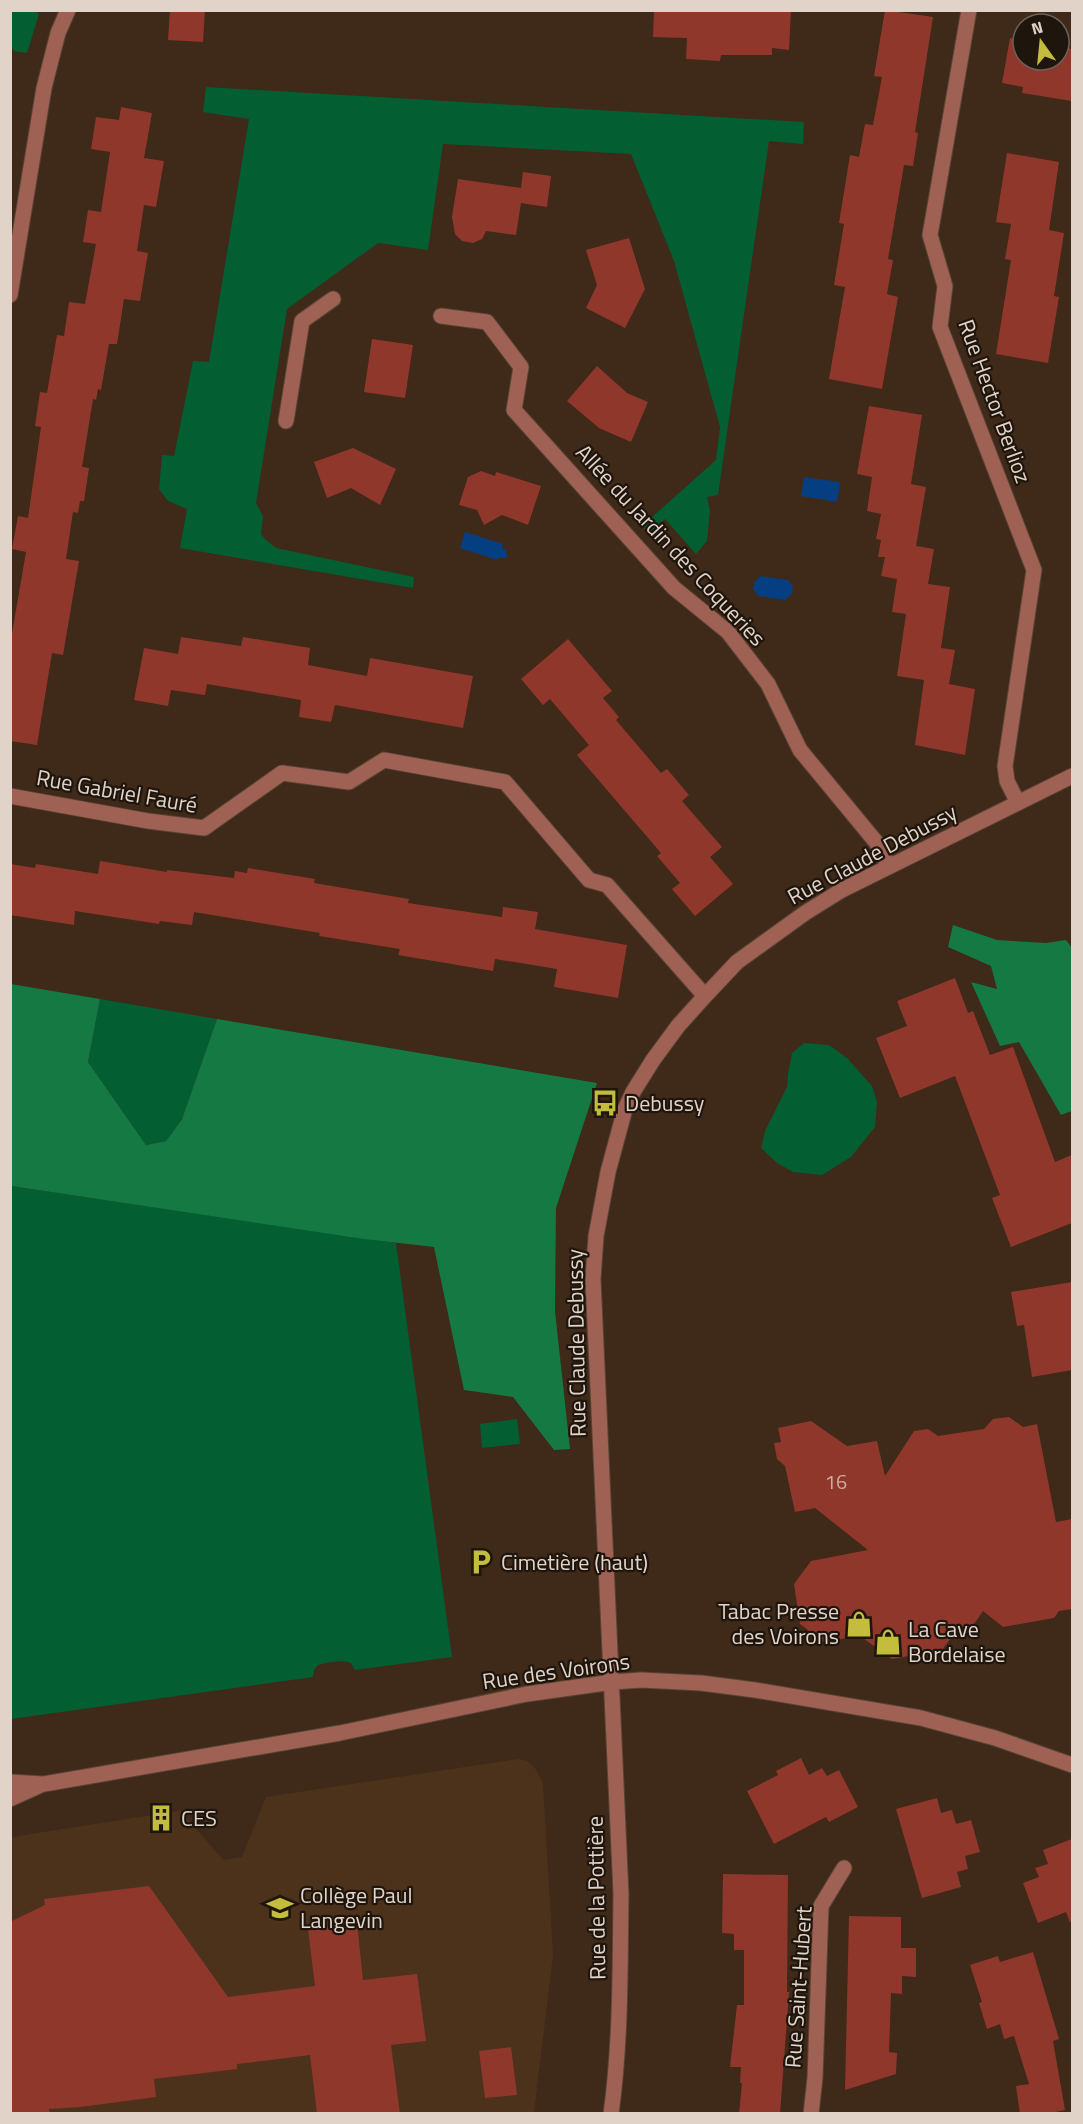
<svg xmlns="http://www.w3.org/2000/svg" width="1083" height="2124" font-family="'Titillium Web',sans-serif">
<rect width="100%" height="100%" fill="#3f2918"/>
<path fill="#4d321b" d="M 518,1759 L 527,1761 L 535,1768 L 543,1784 L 553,1955 L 534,2113 L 11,2113 L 10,1839 L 18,1836 L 153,1815 L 154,1824 L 168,1821 L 168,1813 L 180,1810 L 223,1860 L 242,1857 L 266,1797 Z"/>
<path fill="#035f31" d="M 11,10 L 35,11 L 39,14 L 27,53 L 14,51 L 11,46 Z
M 206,87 L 804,122 L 803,144 L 769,141 L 718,495 L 707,497 L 710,511 L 707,541 L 696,554 L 665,519 L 649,533 L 642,526 L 716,460 L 720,427 L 674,261 L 631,154 L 443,144 L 428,250 L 378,243 L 287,309 L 256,503 L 263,516 L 261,534 L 266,540 L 276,548 L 414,577 L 413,588 L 180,548 L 187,509 L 168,501 L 159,489 L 162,455 L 174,456 L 193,361 L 209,362 L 249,119 L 203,112 Z
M 100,999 L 217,1019 L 182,1119 L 166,1141 L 146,1145 L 88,1062 Z
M 804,1043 L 829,1045 L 847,1058 L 872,1086 L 877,1102 L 875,1127 L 851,1157 L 822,1175 L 793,1172 L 777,1163 L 761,1148 L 765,1131 L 787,1087 L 788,1074 L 792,1053 Z
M 10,1186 L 396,1243 L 452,1657 L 355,1670 L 351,1663 C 341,1659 328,1663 318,1665 L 314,1670 L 313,1677 L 11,1719 Z
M 517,1419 L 520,1444 L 482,1448 L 480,1424 Z"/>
<path fill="#147942" d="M 953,925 L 997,940 L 1046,943 L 1066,940 L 1072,948 L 1072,1111 L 1061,1115 L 1019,1042 L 1000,1046 L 971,982 L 997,989 L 991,966 L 948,947 Z
M 11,984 L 100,999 L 88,1062 L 146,1145 L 166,1141 L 182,1119 L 217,1019 L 597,1083 L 556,1208 L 555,1311 L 570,1449 L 554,1450 L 513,1397 L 464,1390 L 434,1247 L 364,1239 L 11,1186 Z"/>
<path fill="#063f81" d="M 804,477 L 840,482 L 837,502 L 801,496 Z
M 465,532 L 503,544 L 502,548 L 506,550 L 507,556 L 505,558 L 498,558 L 497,560 L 460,548 Z
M 761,576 L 788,580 L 793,587 L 792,594 L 785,600 L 758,596 L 753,589 L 755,581 Z"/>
<path fill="#90372c" d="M 170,10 L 205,10 L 203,42 L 168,40 Z
M 654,10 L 791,10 L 789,50 L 772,48 L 772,55 L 721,55 L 720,61 L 686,59 L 687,38 L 653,37 Z
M 885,10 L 933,17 L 915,132 L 918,133 L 913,166 L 904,165 L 888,259 L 893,260 L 887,294 L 898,297 L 882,389 L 829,379 L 845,287 L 834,285 L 844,224 L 839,223 L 850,155 L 859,157 L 865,124 L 873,125 L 882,77 L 874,76 Z
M 1010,38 L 1023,40 L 1023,60 L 1059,60 L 1059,46 L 1072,49 L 1072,101 L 1022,93 L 1023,87 L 1002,83 Z
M 121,107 L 152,113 L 144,158 L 164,161 L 156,207 L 144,205 L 137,251 L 148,253 L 140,301 L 124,299 L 117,344 L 109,344 L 101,390 L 98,389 L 96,400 L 93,399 L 82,467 L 89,468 L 84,501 L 80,501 L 78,513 L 73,512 L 66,559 L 79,561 L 63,655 L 52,653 L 37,745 L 10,741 L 10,645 L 26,552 L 12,549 L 18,516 L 28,518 L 41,427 L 35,426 L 40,392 L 47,393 L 57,335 L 64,336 L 69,302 L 85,304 L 96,244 L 83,242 L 88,210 L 101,212 L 110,152 L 91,149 L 96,117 L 119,120 Z
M 1007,153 L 1059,162 L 1049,230 L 1064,233 L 1054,296 L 1059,297 L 1048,363 L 996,354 L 1011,260 L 1005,259 L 1011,224 L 996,222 Z
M 523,172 L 551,176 L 547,207 L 521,203 L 516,235 L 486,231 L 482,239 L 473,243 L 462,241 L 455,234 L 452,217 L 458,179 L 521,188 Z
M 629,238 L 645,289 L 625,328 L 586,308 L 597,285 L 586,250 Z
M 372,339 L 413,345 L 405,398 L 364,392 Z
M 597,366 L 627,393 L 648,402 L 631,442 L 599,428 L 567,401 Z
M 869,406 L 922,415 L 911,484 L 926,487 L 916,546 L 934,549 L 928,584 L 950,587 L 941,648 L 955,650 L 949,684 L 975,689 L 965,755 L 915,745 L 924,680 L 897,676 L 906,614 L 892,612 L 897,579 L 881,576 L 885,557 L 878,557 L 881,540 L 876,539 L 881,514 L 867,511 L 872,477 L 857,474 Z
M 353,448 L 396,469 L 380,505 L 351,488 L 327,498 L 314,462 Z
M 481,471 L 495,476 L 496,472 L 541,486 L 528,525 L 502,515 L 484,525 L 477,510 L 459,505 L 468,477 Z
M 181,637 L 241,646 L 243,637 L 310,648 L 308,665 L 367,676 L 370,658 L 473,676 L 463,728 L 335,705 L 331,722 L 299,717 L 301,700 L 207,684 L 205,695 L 171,690 L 168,706 L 134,700 L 144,648 L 178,654 Z
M 568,639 L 612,691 L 603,698 L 619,717 L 616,720 L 661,773 L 667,769 L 689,795 L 682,801 L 722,847 L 710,857 L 733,884 L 695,916 L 672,889 L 680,883 L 657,856 L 661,853 L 577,755 L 589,745 L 550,699 L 543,705 L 521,679 Z
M 100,861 L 167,872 L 167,870 L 234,878 L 235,871 L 247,873 L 248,868 L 315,879 L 314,883 L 409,899 L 408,903 L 502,917 L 503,907 L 538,912 L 535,929 L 627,945 L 618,998 L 554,987 L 557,969 L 495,959 L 493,971 L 398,955 L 400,949 L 319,936 L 320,933 L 194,912 L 192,925 L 160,921 L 159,924 L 75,911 L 74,925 L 10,915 L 10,864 L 35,868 L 36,864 L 98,874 Z
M 955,978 L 968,1013 L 973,1011 L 990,1055 L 1013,1047 L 1055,1162 L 1072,1155 L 1072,1223 L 1011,1247 L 992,1198 L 1000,1195 L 955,1076 L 900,1098 L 876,1038 L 907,1026 L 897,1001 Z
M 1072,1282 L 1072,1370 L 1032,1377 L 1024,1325 L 1017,1326 L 1011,1292 Z
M 1009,1417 L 1023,1427 L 1037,1424 L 1056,1522 L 1072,1519 L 1072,1609 L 1059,1611 L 1054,1618 L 1003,1627 L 983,1611 L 974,1624 L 959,1627 L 942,1650 L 892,1659 L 860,1636 L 823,1642 L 800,1624 L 794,1584 L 811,1561 L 868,1550 L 815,1508 L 795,1512 L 785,1466 L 777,1459 L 774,1443 L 781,1442 L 778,1428 L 811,1421 L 847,1446 L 877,1441 L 885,1476 L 914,1431 L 928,1429 L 938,1436 L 984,1429 L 993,1419 Z
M 801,1758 L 809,1775 L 822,1768 L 827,1776 L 839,1770 L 858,1807 L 829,1822 L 826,1817 L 774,1844 L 747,1791 L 778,1775 L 776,1771 Z
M 937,1798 L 941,1813 L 952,1810 L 956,1824 L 971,1820 L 980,1852 L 965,1856 L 968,1869 L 957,1872 L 961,1887 L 922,1898 L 896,1809 Z
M 1072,1839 L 1072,1921 L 1070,1922 L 1066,1912 L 1038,1923 L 1023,1883 L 1039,1877 L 1035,1868 L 1048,1864 L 1043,1850 Z
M 723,1874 L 788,1875 L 787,1992 L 789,1992 L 780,2114 L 739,2114 L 742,2083 L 740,2083 L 741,2067 L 730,2067 L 737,2005 L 744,2005 L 744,1950 L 734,1950 L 734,1934 L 722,1933 Z
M 149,1886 L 228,1997 L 315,1986 L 308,1929 L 357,1923 L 363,1980 L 417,1974 L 426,2041 L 391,2045 L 400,2114 L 317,2114 L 310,2055 L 237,2064 L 237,2069 L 154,2079 L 156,2097 L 80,2107 L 49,2109 L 50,2114 L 10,2114 L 10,1922 L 45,1905 L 44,1899 Z
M 849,1916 L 901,1917 L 901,1948 L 916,1948 L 916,1977 L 902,1976 L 902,1994 L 891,1993 L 889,2052 L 897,2053 L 896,2074 L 845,2090 Z
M 1033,1952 L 1059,2039 L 1053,2041 L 1065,2110 L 1046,2114 L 1020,2114 L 1016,2086 L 1029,2084 L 1014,2036 L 1004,2039 L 1000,2024 L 987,2029 L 979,2003 L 982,2002 L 970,1965 L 998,1956 L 1000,1962 Z
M 511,2047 L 517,2095 L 485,2098 L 479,2051 Z"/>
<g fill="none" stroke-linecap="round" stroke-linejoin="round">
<g stroke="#594434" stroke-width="17">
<path id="minor" d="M 969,10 L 930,235 L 945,286 L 940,327 L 1034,570 L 1005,766 L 1007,781 L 1018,803
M 10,295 L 44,88 L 58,33 L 68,10
M 441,316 L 487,322 L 521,367 L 514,410 L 674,588 L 728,632 L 768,684 L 800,750 L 876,842 L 889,866
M 286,421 L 302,321 L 333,299
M 10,796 L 148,821 L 204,828 L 282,773 L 349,782 L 384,760 L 505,782 L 589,880 L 607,885 L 705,996
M 10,1782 L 44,1784 L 340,1733 L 527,1694 L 613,1682 L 641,1680 L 701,1683 L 755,1690 L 921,1718 L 995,1738 L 1072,1765
M 10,1799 L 41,1785
M 611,2114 C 621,2041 620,1967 621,1894 L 593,1279 L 596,1236 L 608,1172 L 625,1109 L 633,1092 L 653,1060 L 678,1026 L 705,996 L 737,962 L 805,913 L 842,890 L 1072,776
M 811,2114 L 815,2078 L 821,1906 L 844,1868"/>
</g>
<use href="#minor" stroke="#9e6154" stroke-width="15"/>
</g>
<defs>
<g id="bus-bare" transform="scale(2.07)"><path d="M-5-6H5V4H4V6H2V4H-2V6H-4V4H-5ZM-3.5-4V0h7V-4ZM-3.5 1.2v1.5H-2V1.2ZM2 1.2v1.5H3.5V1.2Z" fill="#c4bc3d" stroke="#1e150d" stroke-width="2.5" paint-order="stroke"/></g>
<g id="parking-bare" transform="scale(2.07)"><path d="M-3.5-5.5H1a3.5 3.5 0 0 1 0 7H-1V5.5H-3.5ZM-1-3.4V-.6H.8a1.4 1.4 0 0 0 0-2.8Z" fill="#c4bc3d" stroke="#1e150d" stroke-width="2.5" paint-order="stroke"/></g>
<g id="shop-bare" transform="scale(2.07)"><path d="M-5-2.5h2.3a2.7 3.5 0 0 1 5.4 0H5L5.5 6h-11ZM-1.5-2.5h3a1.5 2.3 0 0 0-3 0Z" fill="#c4bc3d" stroke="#1e150d" stroke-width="2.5" paint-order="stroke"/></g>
<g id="building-bare" transform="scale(2.07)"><path d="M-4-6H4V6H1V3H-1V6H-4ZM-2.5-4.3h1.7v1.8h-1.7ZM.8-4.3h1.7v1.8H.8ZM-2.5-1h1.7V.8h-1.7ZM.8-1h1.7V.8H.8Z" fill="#c4bc3d" stroke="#1e150d" stroke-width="2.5" paint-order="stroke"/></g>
<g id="school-bare" transform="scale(2.07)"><path d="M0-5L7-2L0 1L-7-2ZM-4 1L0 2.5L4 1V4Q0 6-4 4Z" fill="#c4bc3d" stroke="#1e150d" stroke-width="2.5" paint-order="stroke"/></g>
</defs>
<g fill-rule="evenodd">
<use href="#bus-bare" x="605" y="1103"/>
<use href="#parking-bare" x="481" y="1562"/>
<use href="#shop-bare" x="859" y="1624"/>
<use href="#shop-bare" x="888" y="1642"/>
<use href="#building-bare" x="161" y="1818"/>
<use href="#school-bare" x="280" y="1908"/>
</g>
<g text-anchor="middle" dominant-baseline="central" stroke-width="4.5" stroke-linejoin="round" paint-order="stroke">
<g font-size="20" fill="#ceaca2">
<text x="836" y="1481">16</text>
</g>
<g font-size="22" fill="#e2d3c9" stroke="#1e150d">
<text transform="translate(995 401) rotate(70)">Rue Hector Berlioz</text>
<text transform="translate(671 545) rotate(47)">Allée du Jardin des Coqueries</text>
<text transform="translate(117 791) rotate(10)">Rue Gabriel Fauré</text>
<text transform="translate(872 854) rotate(-28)">Rue Claude Debussy</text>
<text transform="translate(576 1343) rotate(-91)">Rue Claude Debussy</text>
<text transform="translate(556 1671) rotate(-8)">Rue des Voirons</text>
<text transform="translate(596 1898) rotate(-91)">Rue de la Pottière</text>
<text transform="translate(798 1987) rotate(-86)">Rue Saint-Hubert</text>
</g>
<g font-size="22" fill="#e2d3c9" stroke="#1e150d" text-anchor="start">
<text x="625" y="1103">Debussy</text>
<text x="501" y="1562">Cimetière (haut)</text>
<text x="839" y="1611" text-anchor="end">Tabac Presse<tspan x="839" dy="25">des Voirons</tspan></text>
<text x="908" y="1629">La Cave<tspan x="908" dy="25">Bordelaise</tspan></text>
<text x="181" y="1818">CES</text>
<text x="300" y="1895">Collège Paul<tspan x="300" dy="25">Langevin</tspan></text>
</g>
</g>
<rect width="1083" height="2124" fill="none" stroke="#e2d3c9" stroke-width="24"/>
<g transform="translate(1041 42) rotate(345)"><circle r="28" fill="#1e150d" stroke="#6c6158" stroke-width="1.5"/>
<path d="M0-4.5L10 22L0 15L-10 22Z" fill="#c4bc3d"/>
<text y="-9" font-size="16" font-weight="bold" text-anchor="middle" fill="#e2d3c9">N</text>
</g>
</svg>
